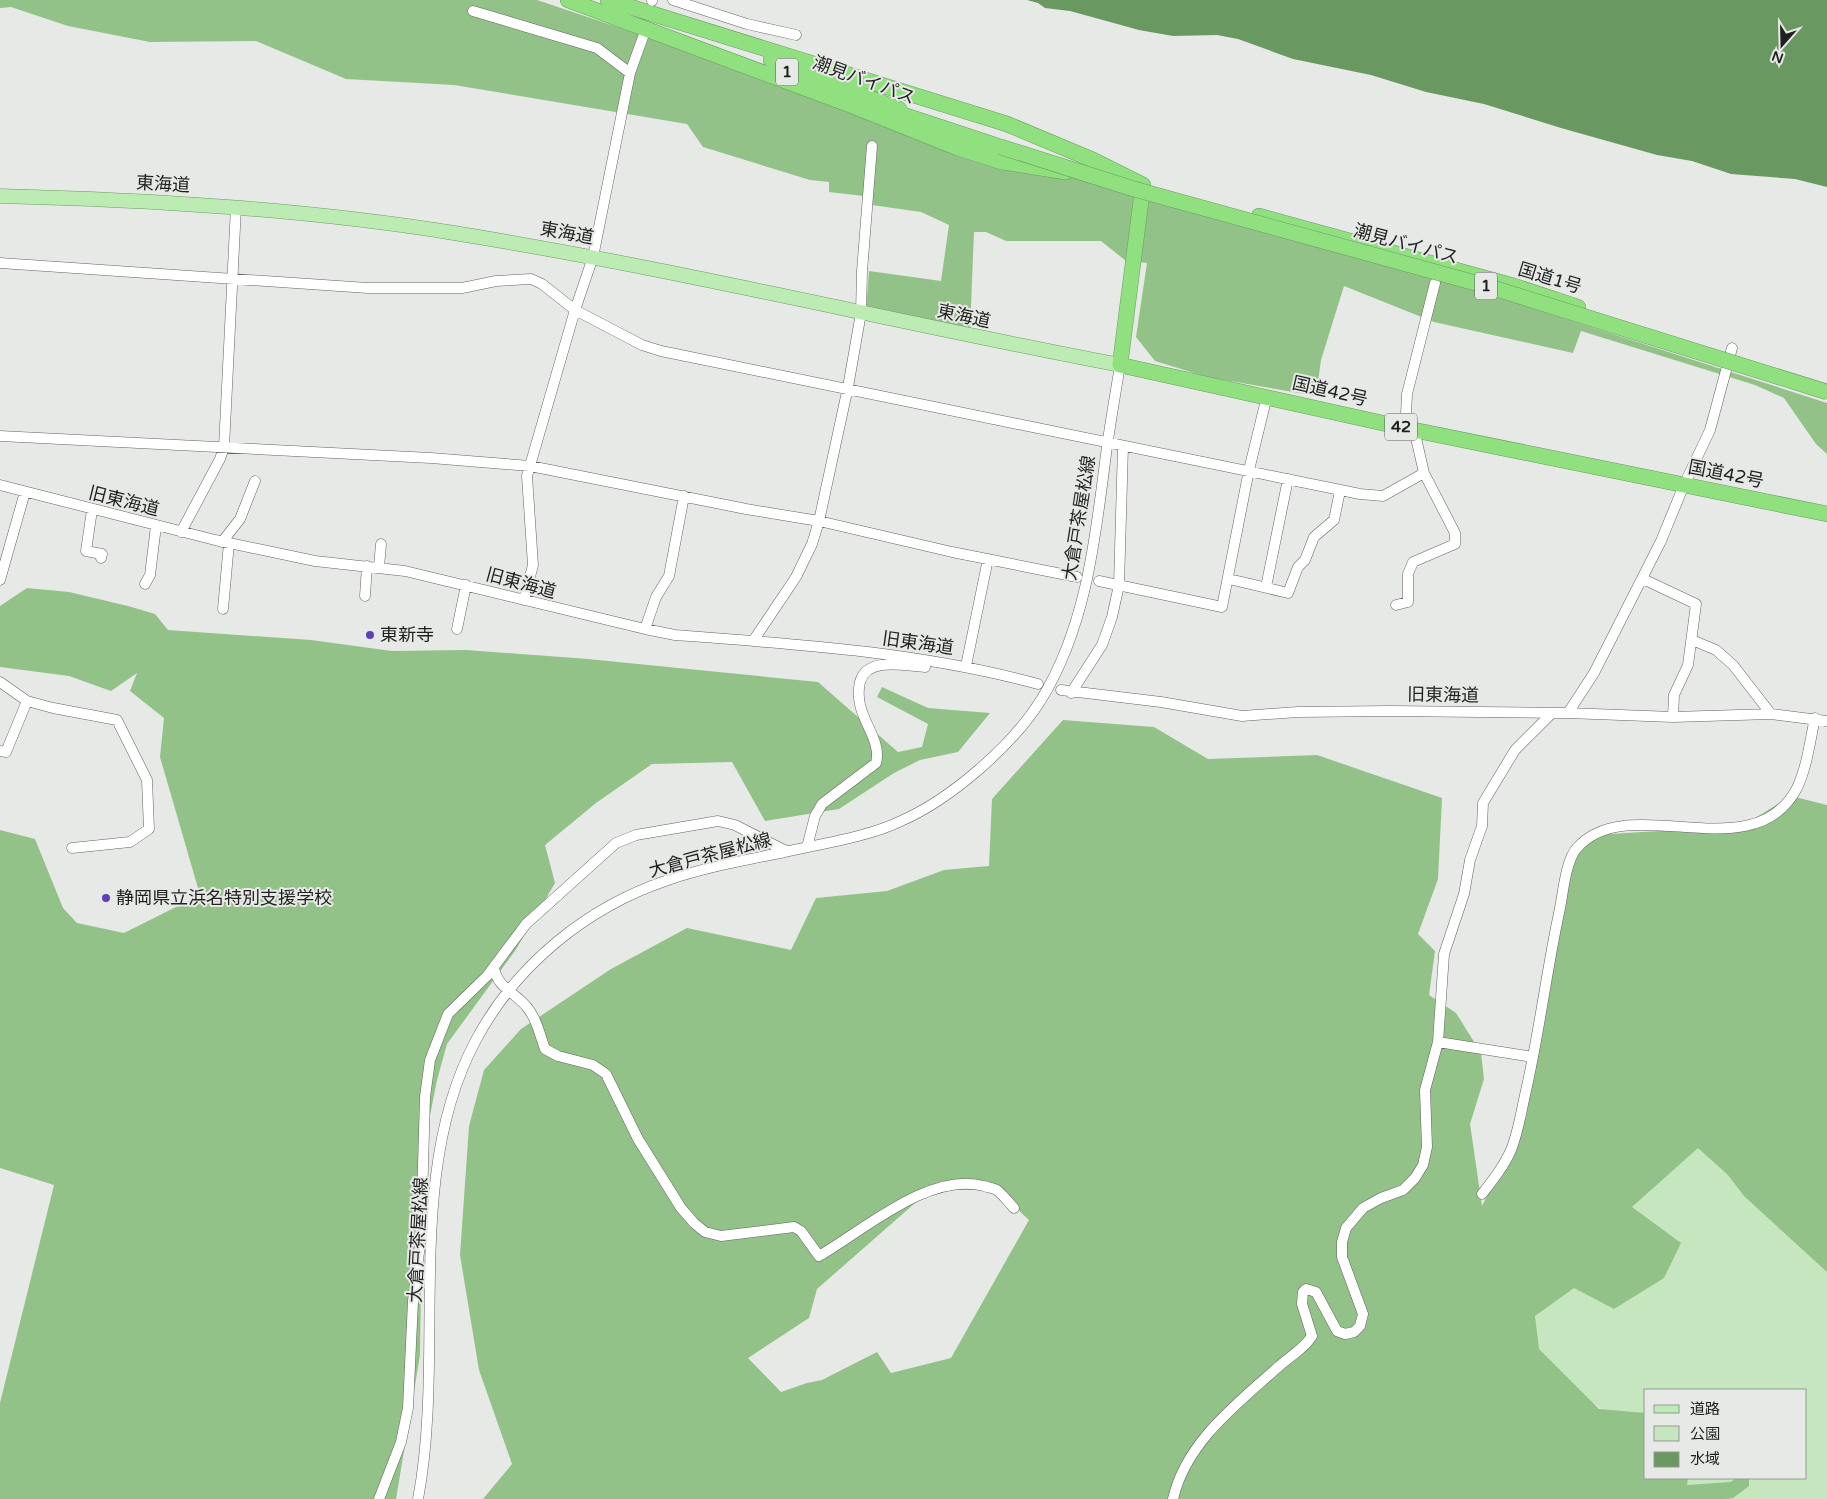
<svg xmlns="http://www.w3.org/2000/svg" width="1827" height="1499" font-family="'Varela Round','Noto Sans JP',sans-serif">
<rect width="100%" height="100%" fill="#e7e9e6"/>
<path fill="#c5e6be" d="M 1701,1139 L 1827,1270 L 1827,1499 L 1568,1499 L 1646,1478 L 1806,1478 L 1806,1390 L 1646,1390 L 1646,1437 L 1526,1361 L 1553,1235 Z"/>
<path fill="#92c288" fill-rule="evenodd" d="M 0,0 L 537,0 L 975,147 L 1448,281 L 1827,403 L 1827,454 L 1816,444 L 1784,398 L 1755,385 L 1581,331 L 1573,353 L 1434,322 L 1344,286 L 1321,360 L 1316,396 L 1207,377 L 1155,361 L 1136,337 L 1147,263 L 1126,261 L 1101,241 L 1006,241 L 986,232 L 974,232 L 970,331 L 866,310 L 869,271 L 941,281 L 949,225 L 921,212 L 872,205 L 864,196 L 829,192 L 829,182 L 810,180 L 703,147 L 687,124 L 454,85 L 346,79 L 256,41 L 150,42 L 68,26 L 11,7 L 0,8 Z
M 27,588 L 69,592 L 128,606 L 155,614 L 168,630 L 311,640 L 392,651 L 466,650 L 588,659 L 818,682 L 898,752 L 922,747 L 928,724 L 877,697 L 882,687 L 928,708 L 990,713 L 958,752 L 920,760 L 894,773 L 839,809 L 765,821 L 732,762 L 652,764 L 596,803 L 545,845 L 555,883 L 515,951 L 447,1044 L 437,1080 L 414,1196 L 414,1224 L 421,1286 L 420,1355 L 396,1499 L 0,1499 L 0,1403 L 54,1185 L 0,1168 L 0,830 L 35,839 L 63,908 L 77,923 L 124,933 L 200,895 L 160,757 L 164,718 L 130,691 L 137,673 L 111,691 L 69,676 L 0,667 L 0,606 Z
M 1063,720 L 1154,727 L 1208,759 L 1317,755 L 1442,798 L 1438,879 L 1418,934 L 1435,951 L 1429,995 L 1456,1013 L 1481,1053 L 1484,1079 L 1470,1124 L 1482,1206 L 1511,1150 L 1572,858 L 1593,835 L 1742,826 L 1791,796 L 1827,805 L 1827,1272 L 1744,1196 L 1728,1175 L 1698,1148 L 1632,1207 L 1681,1243 L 1664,1278 L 1614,1309 L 1574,1288 L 1535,1316 L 1539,1349 L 1599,1409 L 1646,1413 L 1646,1478 L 1688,1478 L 1687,1485 L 1731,1482 L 1736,1478 L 1749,1478 L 1749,1486 L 1733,1498 L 1727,1499 L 483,1499 L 512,1464 L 479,1370 L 460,1255 L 469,1126 L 484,1070 L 521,1029 L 611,969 L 687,928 L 791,950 L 816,898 L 887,891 L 944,870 L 989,866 L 992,799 ZM 930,1190 L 997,1190 L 1029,1220 L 951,1358 L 891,1373 L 877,1352 L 822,1380 L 807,1383 L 781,1392 L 748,1358 L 809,1318 L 817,1289 Z"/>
<path fill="#6a9861" d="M 1027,0 L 1827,0 L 1827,187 L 1795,179 L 1731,174 L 1692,161 L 1657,155 L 1561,128 L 1484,104 L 1426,92 L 1371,75 L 1293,59 L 1238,39 L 1217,35 L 1173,36 L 1139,30 L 1070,11 L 1045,8 L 1038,3 Z"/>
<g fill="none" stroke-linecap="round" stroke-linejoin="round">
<g stroke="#626461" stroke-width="11">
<path id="minor" d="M 673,0 L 747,24 L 796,35
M 652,1 L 652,0
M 473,11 L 597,48 L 630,73
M 0,263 L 368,288 L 462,288 L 496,281 L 531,279 L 542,284 L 575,310 L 642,345 L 661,351 L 1360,494 L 1383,496 L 1424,473
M 0,436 L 431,458 L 530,466 L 746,509 L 819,521 L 952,552 L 1077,577
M 0,485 L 215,540 L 315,561 L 405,571 L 645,629 L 675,635 C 797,644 920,652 1038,684
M 92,510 L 86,551 L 102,554 L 101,558
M 181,532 L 220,459 L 224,447 L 236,207
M 222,542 L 240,519 L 255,481
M 379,567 L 381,544
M 1229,579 L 1288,593 L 1298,567 L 1305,560 L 1314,537 L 1334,520 L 1340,491
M 1643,579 L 1696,604 L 1688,665 L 1674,695 L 1673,717
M 0,580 L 25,492
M 1099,581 L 1222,607 L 1249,470 L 1267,396
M 145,584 L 150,575 L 156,526
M 1266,587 L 1288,479
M 365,596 L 367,566
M 524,600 L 533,565 L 527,476 L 575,310 L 593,257 L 630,73 L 643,37
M 1396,605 L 1408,602 L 1408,574 L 1413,562 L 1455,544 L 1455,533 L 1424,473 L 1416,438 L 1406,414 L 1407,394 L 1435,283
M 223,609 L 229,543
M 457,629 L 466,585
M 645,629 L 656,597 L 669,576 L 684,496
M 1692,640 L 1716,650 L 1733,665 L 1771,714
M 753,641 L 796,577 L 812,544 L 819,521 L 848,387 L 861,313 L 862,271 L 872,146
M 966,666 L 988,559
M 0,682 L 27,701
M 1061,690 L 1161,702 L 1242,716 L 1298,712 L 1390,711 L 1568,713 L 1673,717 L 1771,714 L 1827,721
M 1071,693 L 1102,645 L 1112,617 L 1119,585 L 1123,446
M 1568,713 L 1594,673 L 1661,541 L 1684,485 L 1710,430 L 1732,348
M 0,751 L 6,752 L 27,701 L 53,708 L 117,720 L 147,780 L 149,829 L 130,842 L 72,848
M 807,847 L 815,816 L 822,804 L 876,763 C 883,736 852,716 860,682 C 867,656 905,666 925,667 L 926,662
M 494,968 C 498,988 513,991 526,1006 C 536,1017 540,1035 545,1049 L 558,1056 L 593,1065 L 606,1074 L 638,1139 L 681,1208 L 694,1223 L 705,1232 L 721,1236 L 794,1227 L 801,1231 L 819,1256 C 864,1230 930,1171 984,1186 C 989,1188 995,1188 998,1191 C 1004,1196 1009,1203 1014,1208
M 1438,1042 L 1533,1057
M 1482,1194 C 1493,1180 1504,1166 1511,1150 C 1518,1133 1521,1113 1525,1095 C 1539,1035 1546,974 1559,913 C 1563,896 1565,861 1577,848 C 1628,789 1753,872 1797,788 C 1807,767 1810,741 1815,718
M 379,1499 L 401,1442 L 408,1408 L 413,1301 L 421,1236 L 425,1097 L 430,1060 L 448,1014 L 487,976 L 526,924 L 616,843 L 636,835 L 718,821 L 735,825 L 786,851
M 418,1499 C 446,1352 403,1175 476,1040 C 516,965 587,907 668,880 C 706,867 746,860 785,852 C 820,844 868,837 901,821 C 951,799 1012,746 1041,700 C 1085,629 1095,542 1105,462 C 1109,429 1115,397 1120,365
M 1173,1499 C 1186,1442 1237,1404 1278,1367 C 1290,1356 1303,1350 1312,1336 L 1302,1304 L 1303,1292 L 1306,1289 L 1316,1292 L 1337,1331 L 1345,1334 L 1354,1332 L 1360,1326 L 1363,1314 L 1342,1257 L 1342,1242 L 1346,1228 L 1363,1208 L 1381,1198 L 1403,1190 L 1415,1178 L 1423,1165 L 1427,1147 L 1425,1090 L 1438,1042 L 1444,954 L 1464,894 L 1470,860 L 1482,826 L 1483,803 L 1515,750 L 1552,713"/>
</g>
<g stroke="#689d5e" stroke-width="15">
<path id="major" d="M 0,196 C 152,200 304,209 454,233 C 678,269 898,323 1120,365"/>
</g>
<g stroke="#689d5e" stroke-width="16">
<path id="highway" d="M 568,0 L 853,106 L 958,148 L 1002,162 L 1066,172
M 608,0 L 1007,124 L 1093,160 L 1143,185
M 771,60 L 899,109
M 889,110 L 1001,147
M 1143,185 L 1120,365 L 1414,430 L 1827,514
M 1259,216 L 1514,286 L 1578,307"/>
</g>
<use href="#minor" stroke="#fff" stroke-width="10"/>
<use href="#major" stroke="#bcecb3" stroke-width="14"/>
<use href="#highway" stroke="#90e080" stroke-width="15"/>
<g stroke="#689d5e" stroke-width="16" stroke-linecap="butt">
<path id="highway-bridge" d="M 1001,147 L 1134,189 L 1490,287 L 1827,392"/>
</g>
<use href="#highway-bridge" stroke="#90e080" stroke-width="15"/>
</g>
<g fill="#603fb8" stroke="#e7e9e6" stroke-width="2">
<circle cx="370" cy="635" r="5"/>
<circle cx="106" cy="898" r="5"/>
</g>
<g text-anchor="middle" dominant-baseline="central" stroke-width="4" stroke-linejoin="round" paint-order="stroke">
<g fill="#e7e9e6" stroke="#5b5c5b" stroke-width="1">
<rect x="776" y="58.5" width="22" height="27" rx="4"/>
<rect x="1475" y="272.5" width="22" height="27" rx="4"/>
<rect x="1385" y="413.5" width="32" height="27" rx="4"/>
</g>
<g font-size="16" font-weight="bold" fill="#1f201f">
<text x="787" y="72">1</text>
<text x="1486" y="286">1</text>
<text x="1401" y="427">42</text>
</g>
<g font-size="18" fill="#1f201f" stroke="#e7e9e6">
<text transform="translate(864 80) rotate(20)">潮見バイパス</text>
<text transform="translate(163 184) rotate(3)">東海道</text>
<text transform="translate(567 233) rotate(10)">東海道</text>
<text transform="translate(1406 244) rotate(15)">潮見バイパス</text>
<text transform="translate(1550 278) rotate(17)">国道1号</text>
<text transform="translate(964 316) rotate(12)">東海道</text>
<text transform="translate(1330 391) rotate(13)">国道42号</text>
<text transform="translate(1726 474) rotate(11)">国道42号</text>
<text transform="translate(124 501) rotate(14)">旧東海道</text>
<text transform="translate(1079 518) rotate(-81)">大倉戸茶屋松線</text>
<text transform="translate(521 583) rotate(15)">旧東海道</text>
<text transform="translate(918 643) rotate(8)">旧東海道</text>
<text transform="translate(1443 695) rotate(1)">旧東海道</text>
<text transform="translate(710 855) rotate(-15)">大倉戸茶屋松線</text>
<text transform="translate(418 1240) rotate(-87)">大倉戸茶屋松線</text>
</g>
<g font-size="18" fill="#1f201f" stroke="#e7e9e6" text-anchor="start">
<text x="380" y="635">東新寺</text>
<text x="116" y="898">静岡県立浜名特別支援学校</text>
</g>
</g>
<rect x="1644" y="1389" width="162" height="90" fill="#e7e9e6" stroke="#979996"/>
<rect x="1654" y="1405" width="25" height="8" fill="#bcecb3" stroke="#979996"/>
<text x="1690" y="1414" font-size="15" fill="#1f201f">道路</text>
<rect x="1654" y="1426" width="25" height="15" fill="#c5e6be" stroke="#979996"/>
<text x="1690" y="1439" font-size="15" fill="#1f201f">公園</text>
<rect x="1654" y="1452" width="25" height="15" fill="#6a9861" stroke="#979996"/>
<text x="1690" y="1464" font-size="15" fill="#1f201f">水域</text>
<g transform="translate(1782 45) rotate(200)" stroke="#e7e9e6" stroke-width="4" paint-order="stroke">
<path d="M0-4L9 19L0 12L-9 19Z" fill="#1f201f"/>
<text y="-8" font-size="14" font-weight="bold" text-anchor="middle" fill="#1f201f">N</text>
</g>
</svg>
